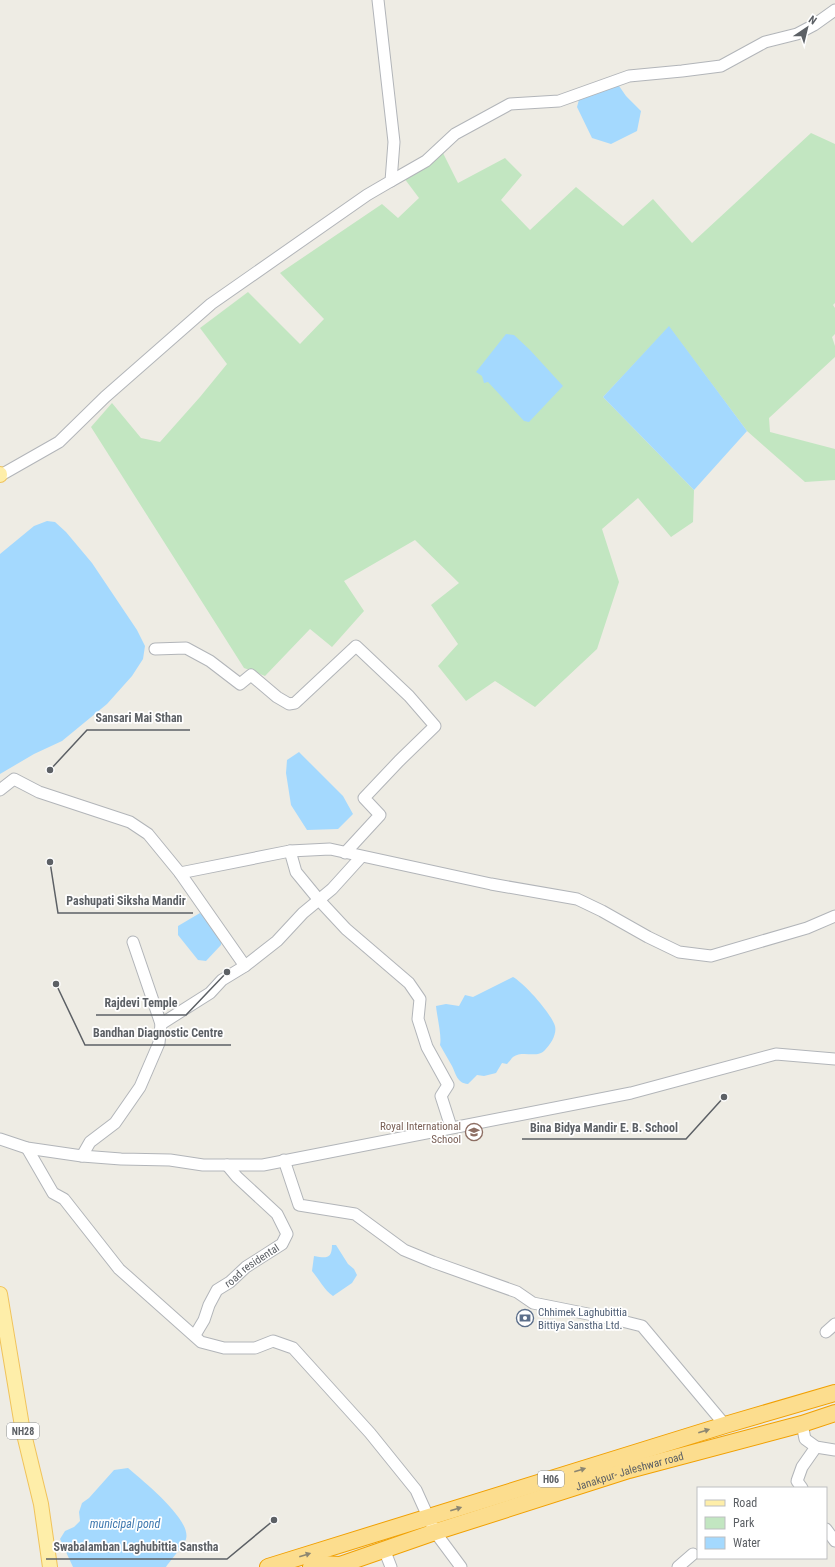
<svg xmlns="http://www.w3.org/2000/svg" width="835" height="1567" font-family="'Roboto Condensed',sans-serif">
<rect width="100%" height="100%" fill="#eeece4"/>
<path fill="#c2e6c1" d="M 811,133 L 835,144 L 835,303 L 833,305 L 835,308 L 835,334 L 832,337 L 835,346 L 835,357 L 769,418 L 770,432 L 835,449 L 835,480 L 805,482 L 747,431 L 669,327 L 603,397 L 694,490 L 693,522 L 671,537 L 638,498 L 602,529 L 619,582 L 597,649 L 535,707 L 495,681 L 466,701 L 438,666 L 458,644 L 431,605 L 459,583 L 415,540 L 344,581 L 364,611 L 332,647 L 310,629 L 265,676 L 244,668 L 91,427 L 112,403 L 141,438 L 160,442 L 200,397 L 227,364 L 200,328 L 248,292 L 300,344 L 324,319 L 280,273 L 382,204 L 398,218 L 419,198 L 404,178 L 443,153 L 458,183 L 505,158 L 522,175 L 501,200 L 530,230 L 576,187 L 623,226 L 653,199 L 692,243 Z"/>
<path fill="#a4d9fe" d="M 617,83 L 626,96 L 641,111 L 637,131 L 611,144 L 592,138 L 577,107 L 580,96 Z
M 669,326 L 747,431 L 694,490 L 603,397 Z
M 506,334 L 514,335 L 530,350 L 563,386 L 529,422 L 524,421 L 488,382 L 484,383 L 482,376 L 476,372 Z
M 47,521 L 55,522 L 66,532 L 92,563 L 137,630 L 145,646 L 143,659 L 132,676 L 107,704 L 62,741 L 34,754 L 0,774 L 0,554 L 34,526 Z
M 299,752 L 343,796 L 353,814 L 338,829 L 307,830 L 291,805 L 286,773 L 287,760 Z
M 200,913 L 222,936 L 221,945 L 206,961 L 198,960 L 178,935 L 178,926 Z
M 513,977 C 524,983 551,1013 555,1026 C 557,1034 551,1044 545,1050 C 537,1059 523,1050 513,1057 C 511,1059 509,1062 507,1064 L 502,1063 L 496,1073 L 484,1076 L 477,1075 L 468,1084 C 457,1083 456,1074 452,1066 C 448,1059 444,1052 440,1045 C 442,1036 437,1017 436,1006 L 446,1004 L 459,1006 L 465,995 L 473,997 Z
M 332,1245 L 336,1245 L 348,1264 L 354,1269 L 357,1275 L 352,1283 L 333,1296 C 324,1290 319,1279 312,1271 L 314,1256 C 325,1258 332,1260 332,1245 Z
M 128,1468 C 142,1480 192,1520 186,1539 C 184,1545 170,1561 166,1567 L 73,1567 L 60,1539 L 65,1531 L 74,1527 L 80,1521 L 79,1512 L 82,1503 L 89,1498 L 114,1470 Z"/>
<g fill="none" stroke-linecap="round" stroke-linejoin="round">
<g stroke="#b2b5b9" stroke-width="13">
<g id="minor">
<path d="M 391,181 L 426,161 L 455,134 L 510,104 L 559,101 L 629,76 L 682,71 L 721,66 L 765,42 L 797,34 L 814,25 L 835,10"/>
<path d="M 1,475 L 59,442 L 105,397 L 211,304 L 367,195 L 391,181 L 394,142 L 378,0"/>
<path d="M 155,649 L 186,648 L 210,661 L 240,684 L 251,675 L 277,697 L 289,704 L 295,703 L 356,646 L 409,696 L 435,726 L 399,761 L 364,798 L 380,815 L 345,853"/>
<path d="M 0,790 L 14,779 L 39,792 L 130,822 L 148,834 L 180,873 L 245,966 L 222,980 L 210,993 L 161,1024"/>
<path d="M 290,851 L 296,872 L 319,900 L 346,929 L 409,983 L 420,999 L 418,1019 L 427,1047 L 448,1085 L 441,1096 L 451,1127"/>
<path d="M 180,873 L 290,851 L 330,849 L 491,884 L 577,899 L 602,911 L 648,937 L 679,952 L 711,956 L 807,928 L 835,916"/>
<path d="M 245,966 L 277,941 L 303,913 L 332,889 L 361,857"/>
<path d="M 0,1139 L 27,1148 L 82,1156 L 121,1159 L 170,1160 L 203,1165 L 263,1165 L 631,1093 L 776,1054 L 835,1059"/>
<path d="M 27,1148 L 53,1193 L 64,1199 L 119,1269 L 201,1342 L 224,1348 L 255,1348 L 273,1341 L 293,1348 L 370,1433 L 416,1490 L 435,1532 L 461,1567"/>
<path d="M 82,1156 L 90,1142 L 115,1123 L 140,1087 L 159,1043 L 161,1024 L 133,942"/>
<path d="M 284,1160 L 299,1205 L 355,1214 L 404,1250 L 433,1262 L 517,1292 L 533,1303 L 618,1320 L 642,1326 L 725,1425"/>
<path d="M 826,1332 L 835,1324"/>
<path id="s1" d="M 195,1335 L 204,1320 L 209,1305 L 217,1290 L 230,1282 L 246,1267 L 282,1244 L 287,1234 L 277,1214 L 237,1177 L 227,1165"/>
<path d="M 802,1424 L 805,1439 L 816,1447 L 835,1450"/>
<path d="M 802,1488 L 797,1481 L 802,1467 L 816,1447"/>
<path d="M 826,1529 L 835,1541"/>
<path d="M 384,1549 L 391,1567"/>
<path d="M 678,1567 L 693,1554"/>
</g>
</g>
<g stroke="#f0c35b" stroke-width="16">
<path id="major" d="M 0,474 L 0,475
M 0,1294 L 22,1426 L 41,1504 L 50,1567"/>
</g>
<g stroke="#f1a002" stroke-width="18">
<g id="highway">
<path d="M 268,1567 L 725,1425 L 835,1393"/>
<path id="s2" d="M 311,1567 L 319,1564 L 340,1565 L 435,1532 L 629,1470 L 802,1424 L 835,1413"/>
</g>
</g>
<use href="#minor" stroke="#fff" stroke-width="11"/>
<use href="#major" stroke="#feeea9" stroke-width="14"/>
<use href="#highway" stroke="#fcdd8e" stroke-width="16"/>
</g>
<defs><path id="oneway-solid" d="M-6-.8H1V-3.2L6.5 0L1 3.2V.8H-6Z"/></defs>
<g fill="#8c8671">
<use href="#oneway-solid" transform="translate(704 1431) rotate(-17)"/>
<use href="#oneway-solid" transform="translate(580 1470) rotate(-17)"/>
<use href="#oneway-solid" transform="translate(456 1509) rotate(-17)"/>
<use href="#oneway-solid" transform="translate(305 1555) rotate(-17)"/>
</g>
<defs>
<g id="school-ring" transform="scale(0.9)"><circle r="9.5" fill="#fff" stroke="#8d6e63" stroke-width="1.5"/><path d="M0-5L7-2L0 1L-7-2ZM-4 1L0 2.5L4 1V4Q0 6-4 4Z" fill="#8d6e63"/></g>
<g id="bank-ring" transform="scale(0.9)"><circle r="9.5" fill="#fff" stroke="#5c6f8a" stroke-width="1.5"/><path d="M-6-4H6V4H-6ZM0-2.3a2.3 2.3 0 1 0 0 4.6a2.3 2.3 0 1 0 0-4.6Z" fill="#5c6f8a"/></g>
</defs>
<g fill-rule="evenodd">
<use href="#school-ring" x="474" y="1132"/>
<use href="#bank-ring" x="525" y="1318"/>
</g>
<g text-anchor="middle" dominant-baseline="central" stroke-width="3.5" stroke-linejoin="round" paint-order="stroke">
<g fill="#fff" stroke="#8d9093" stroke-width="1">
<rect x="7" y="1423" width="32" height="16" rx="3"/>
<rect x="538" y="1471" width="26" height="16" rx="3"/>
</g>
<g font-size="10" font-weight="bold" fill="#5c6065">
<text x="23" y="1431">NH28</text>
<text x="551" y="1479">H06</text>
</g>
<g font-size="11" fill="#785e54" stroke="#fff" text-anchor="end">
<text x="461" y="1126">Royal International<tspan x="461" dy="13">School</tspan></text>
</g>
<g font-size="11" fill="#5c6065" stroke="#fff">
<text stroke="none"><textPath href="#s1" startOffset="93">road residental</textPath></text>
<text stroke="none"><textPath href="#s2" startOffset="334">Janakpur- Jaleshwar road</textPath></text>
</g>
<g font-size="11" fill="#4e5e75" stroke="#fff" text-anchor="start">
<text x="538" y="1312">Chhimek Laghubittia<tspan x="538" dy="13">Bittiya Sanstha Ltd.</tspan></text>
</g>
<g font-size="12" font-style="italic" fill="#417ab0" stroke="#fff">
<text x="125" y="1524">municipal pond</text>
</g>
</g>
<path fill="none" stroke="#5c6065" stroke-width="1.5" d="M50 770L87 730H190M50 862L58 913H193M227 972L186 1015H96M56 984L85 1045H231M724 1097L686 1139H522M274 1520L227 1559H46"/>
<g fill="#5c6065" stroke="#fff" stroke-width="1.5">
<circle cx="50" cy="770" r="4"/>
<circle cx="50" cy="862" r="4"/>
<circle cx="227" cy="972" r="4"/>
<circle cx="56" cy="984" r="4"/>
<circle cx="724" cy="1097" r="4"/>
<circle cx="274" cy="1520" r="4"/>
</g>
<g font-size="12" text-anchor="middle" font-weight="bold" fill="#5c6065" stroke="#fff" stroke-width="3.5" stroke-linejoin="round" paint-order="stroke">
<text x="139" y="722">Sansari Mai Sthan</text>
<text x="126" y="905">Pashupati Siksha Mandir</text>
<text x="141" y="1007">Rajdevi Temple</text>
<text x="158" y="1037">Bandhan Diagnostic Centre</text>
<text x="604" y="1132">Bina Bidya Mandir E. B. School</text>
<text x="136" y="1551">Swabalamban Laghubittia Sanstha</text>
</g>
<rect x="697" y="1487" width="130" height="72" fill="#ffffff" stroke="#bebfc1"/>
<rect x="705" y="1500" width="20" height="6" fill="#feeea9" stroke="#bebfc1"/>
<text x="733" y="1507" font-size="12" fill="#5c6065">Road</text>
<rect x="705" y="1517" width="20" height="12" fill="#c2e6c1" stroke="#bebfc1"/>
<text x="733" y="1527" font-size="12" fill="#5c6065">Park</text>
<rect x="705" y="1537" width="20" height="12" fill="#a4d9fe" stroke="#bebfc1"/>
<text x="733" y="1547" font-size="12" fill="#5c6065">Water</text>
<g transform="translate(807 28) rotate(35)" stroke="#ffffff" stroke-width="3" paint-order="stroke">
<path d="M0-3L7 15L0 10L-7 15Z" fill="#5c6065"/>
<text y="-6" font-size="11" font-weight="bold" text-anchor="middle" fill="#5c6065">N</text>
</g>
</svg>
